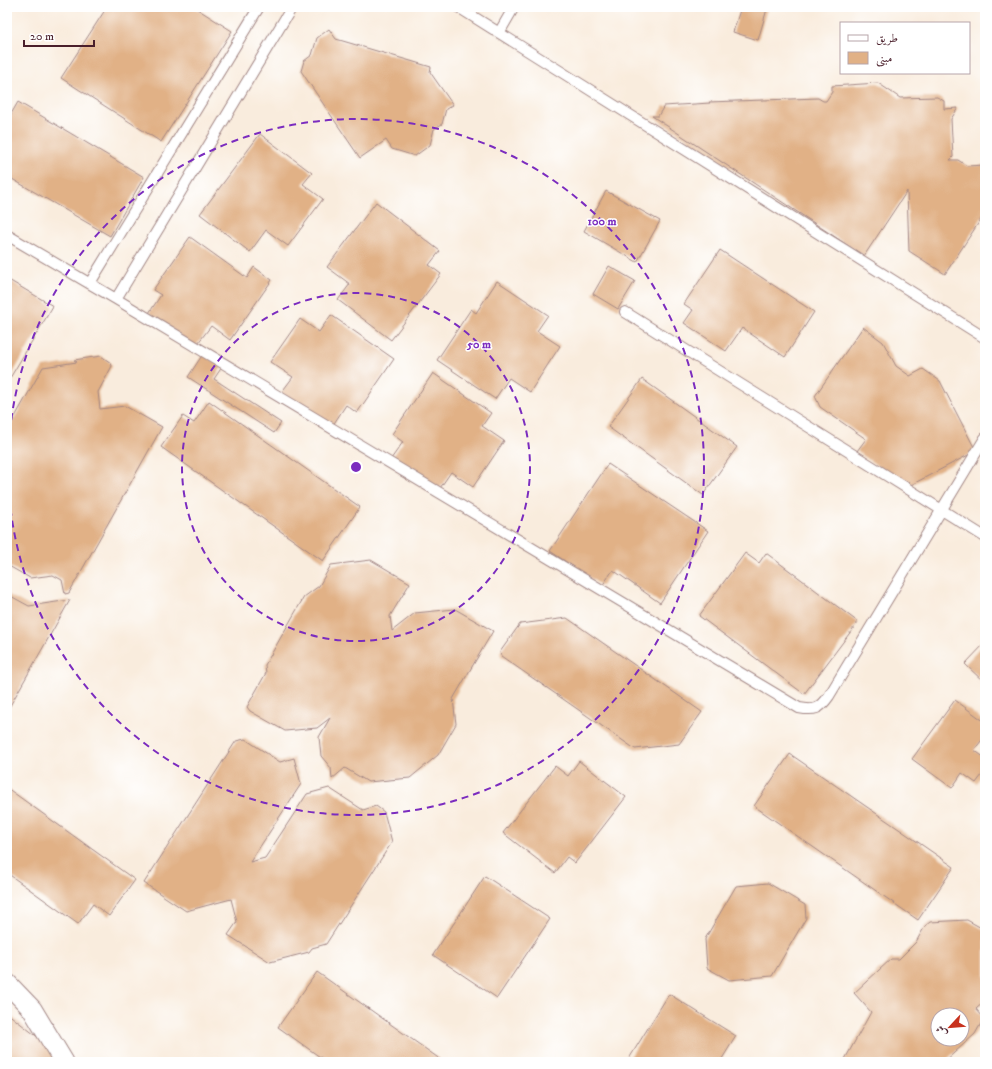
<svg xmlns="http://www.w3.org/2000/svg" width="992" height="1069" font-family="'IM FELL DW Pica',Amiri,serif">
<rect width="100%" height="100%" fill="#fff"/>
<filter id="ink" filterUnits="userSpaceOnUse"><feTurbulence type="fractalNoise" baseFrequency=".025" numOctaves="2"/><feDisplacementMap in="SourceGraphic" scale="8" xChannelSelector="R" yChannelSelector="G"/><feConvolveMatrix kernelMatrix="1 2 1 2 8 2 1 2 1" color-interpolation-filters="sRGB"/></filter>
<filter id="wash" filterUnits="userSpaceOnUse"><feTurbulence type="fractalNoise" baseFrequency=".012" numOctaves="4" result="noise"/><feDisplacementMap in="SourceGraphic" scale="16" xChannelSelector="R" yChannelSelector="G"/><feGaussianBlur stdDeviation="0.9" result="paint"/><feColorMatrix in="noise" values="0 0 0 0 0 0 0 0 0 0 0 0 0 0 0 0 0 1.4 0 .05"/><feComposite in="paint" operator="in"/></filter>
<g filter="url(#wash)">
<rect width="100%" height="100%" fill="#f9ecdd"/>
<g id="blocks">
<path fill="#e1b186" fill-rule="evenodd" d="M 107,7 L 194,7 L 232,31 L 161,142 L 61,78 Z
M 741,7 L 761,7 L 767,9 L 758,40 L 733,32 Z
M 329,29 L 336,39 L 431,67 L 430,72 L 453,105 L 446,109 L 442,124 L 434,129 L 430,145 L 415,156 L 392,149 L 386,140 L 360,158 L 301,71 L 304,61 L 312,55 L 317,38 Z
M 878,83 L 900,98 L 937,97 L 944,101 L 944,109 L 958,108 L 951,119 L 953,157 L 950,160 L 958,160 L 967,166 L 985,165 L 985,213 L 945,274 L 909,251 L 907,191 L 864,256 L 652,116 L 658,116 L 664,106 L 710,103 L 709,102 L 818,98 L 823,101 L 826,101 L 832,92 L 832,86 Z
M 18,102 L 144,177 L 110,236 L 7,176 L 7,121 Z
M 260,134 L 312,173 L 303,184 L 323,199 L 288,246 L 266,230 L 250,252 L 200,214 Z
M 606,191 L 660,221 L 637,262 L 584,231 Z
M 376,202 L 440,251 L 429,265 L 441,274 L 391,340 L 338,300 L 350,284 L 327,267 Z
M 190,237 L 247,278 L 254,267 L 272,280 L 230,340 L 211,326 L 195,347 L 149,313 L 161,295 L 153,290 Z
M 720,250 L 814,312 L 785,357 L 742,328 L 726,351 L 684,323 L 693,310 L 684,304 Z
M 609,266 L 635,281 L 618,309 L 593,294 Z
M 7,279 L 53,306 L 7,383 Z
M 497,281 L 548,315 L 537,331 L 560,346 L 530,392 L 509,378 L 495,399 L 437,360 L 471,309 L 476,313 Z
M 331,315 L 394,359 L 357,413 L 346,405 L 331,428 L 281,393 L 293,377 L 270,362 L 300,319 L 319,332 Z
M 863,327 L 883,342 L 896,366 L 910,376 L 923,369 L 940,381 L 976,451 L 907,487 L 857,451 L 866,439 L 820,407 L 815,396 Z
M 203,354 L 222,367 L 214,379 L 281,423 L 274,433 L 188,377 Z
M 101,356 L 111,363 L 112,366 L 98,392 L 100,409 L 125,406 L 162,427 L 69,593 L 65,594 L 62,580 L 53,575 L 30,578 L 7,565 L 7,431 L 43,367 L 77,362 L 74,360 Z
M 433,373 L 491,413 L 482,426 L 504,441 L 473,487 L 451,472 L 438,491 L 391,459 L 403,442 L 392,434 Z
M 642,379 L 737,447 L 703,495 L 608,427 Z
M 209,401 L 360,507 L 323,561 L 161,447 L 183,416 L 194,423 Z
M 608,464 L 708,531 L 660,603 L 613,570 L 602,586 L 550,551 Z
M 745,553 L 759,563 L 766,553 L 858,622 L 804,694 L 699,616 Z
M 371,560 L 410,583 L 390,616 L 392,631 L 415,613 L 455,609 L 493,631 L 453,699 L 456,724 L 438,755 L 410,778 L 368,782 L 345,768 L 332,779 L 331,768 L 321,756 L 319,737 L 330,718 L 317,728 L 285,731 L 250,711 L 247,707 L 266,673 L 265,665 L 304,597 L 319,586 L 331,565 Z
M 7,594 L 29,606 L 70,600 L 7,711 Z
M 567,618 L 702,712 L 679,744 L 635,749 L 501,656 L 500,652 L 520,624 Z
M 985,643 L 985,683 L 965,664 Z
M 955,700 L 985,722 L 985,736 L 974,750 L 985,758 L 985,771 L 976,783 L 962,773 L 952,788 L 912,759 Z
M 245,739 L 280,762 L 294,758 L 301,784 L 250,862 L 265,858 L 307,794 L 329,788 L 363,810 L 376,806 L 384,812 L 392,842 L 326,944 L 312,948 L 309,952 L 270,962 L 228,935 L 237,922 L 231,899 L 186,911 L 144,883 L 236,741 Z
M 790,754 L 954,867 L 918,920 L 754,806 Z
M 579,761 L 626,797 L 575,863 L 567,857 L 555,873 L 503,833 L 555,766 L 568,776 Z
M 7,788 L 135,880 L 109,916 L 93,904 L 78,924 L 7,873 Z
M 485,876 L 550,919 L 497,998 L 433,955 Z
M 768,883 L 805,905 L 806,918 L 772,976 L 729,980 L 707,968 L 705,939 L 736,886 Z
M 967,920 L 985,930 L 985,1001 L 976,1009 L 984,1018 L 975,1034 L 944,1062 L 845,1062 L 844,1061 L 871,1012 L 854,993 L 891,959 L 899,959 L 916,942 L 925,926 L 930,922 ZM 938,1015 L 962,1015 L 962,1039 L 938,1039 Z
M 317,972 L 444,1062 L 327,1062 L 278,1027 Z
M 669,994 L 736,1036 L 720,1062 L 627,1062 Z
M 7,1013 L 58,1053 L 50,1062 L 7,1062 Z"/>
</g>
</g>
<g filter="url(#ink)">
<use href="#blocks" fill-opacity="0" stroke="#a28684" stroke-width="1"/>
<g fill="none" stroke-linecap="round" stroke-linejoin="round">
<g stroke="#a28684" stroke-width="12">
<path id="lane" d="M 458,7 L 985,338
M 499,33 L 514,7
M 7,235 L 116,299 L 799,708 C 815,711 820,709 829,696 L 985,438
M 90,283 L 259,7
M 116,299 L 292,7
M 625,312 L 985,537"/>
</g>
<g stroke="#a28684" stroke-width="21">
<path id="street" d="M 7,983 L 32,1009 L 64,1062"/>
</g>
<use href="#lane" stroke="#fff" stroke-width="10"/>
<use href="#street" stroke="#fff" stroke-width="19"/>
</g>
</g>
<g fill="none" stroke="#7b2cbf" stroke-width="2" stroke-dasharray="7 5">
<circle cx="356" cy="467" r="174"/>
<circle cx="356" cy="467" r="348"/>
</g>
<circle cx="356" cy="467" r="6" fill="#7b2cbf" stroke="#fff" stroke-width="2"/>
<g font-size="12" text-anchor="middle" font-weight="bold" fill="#7b2cbf" stroke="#fff" stroke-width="3" stroke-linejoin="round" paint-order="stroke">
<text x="602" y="225">100 m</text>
<text x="479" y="348">50 m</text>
</g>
<rect width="992" height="1069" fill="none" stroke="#fff" stroke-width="24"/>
<rect x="840" y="22" width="130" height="52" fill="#ffffff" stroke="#b7a5aa"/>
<rect x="848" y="35" width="20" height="6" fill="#ffffff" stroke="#b7a5aa"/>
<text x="876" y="42" font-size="12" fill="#4a1f2b">طريق</text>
<rect x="848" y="52" width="20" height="12" fill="#e1b186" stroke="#b7a5aa"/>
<text x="876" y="62" font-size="12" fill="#4a1f2b">مبنى</text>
<g transform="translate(950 1027) rotate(244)"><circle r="19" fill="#ffffff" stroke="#b7a5aa"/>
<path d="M0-3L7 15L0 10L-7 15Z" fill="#c8321e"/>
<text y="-6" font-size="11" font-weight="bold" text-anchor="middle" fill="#4a1f2b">ش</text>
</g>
<path d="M24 40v6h70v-6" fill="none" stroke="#4a1f2b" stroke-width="2"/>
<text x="30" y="40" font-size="12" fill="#4a1f2b" stroke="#ffffff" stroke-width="3" paint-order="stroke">20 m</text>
</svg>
